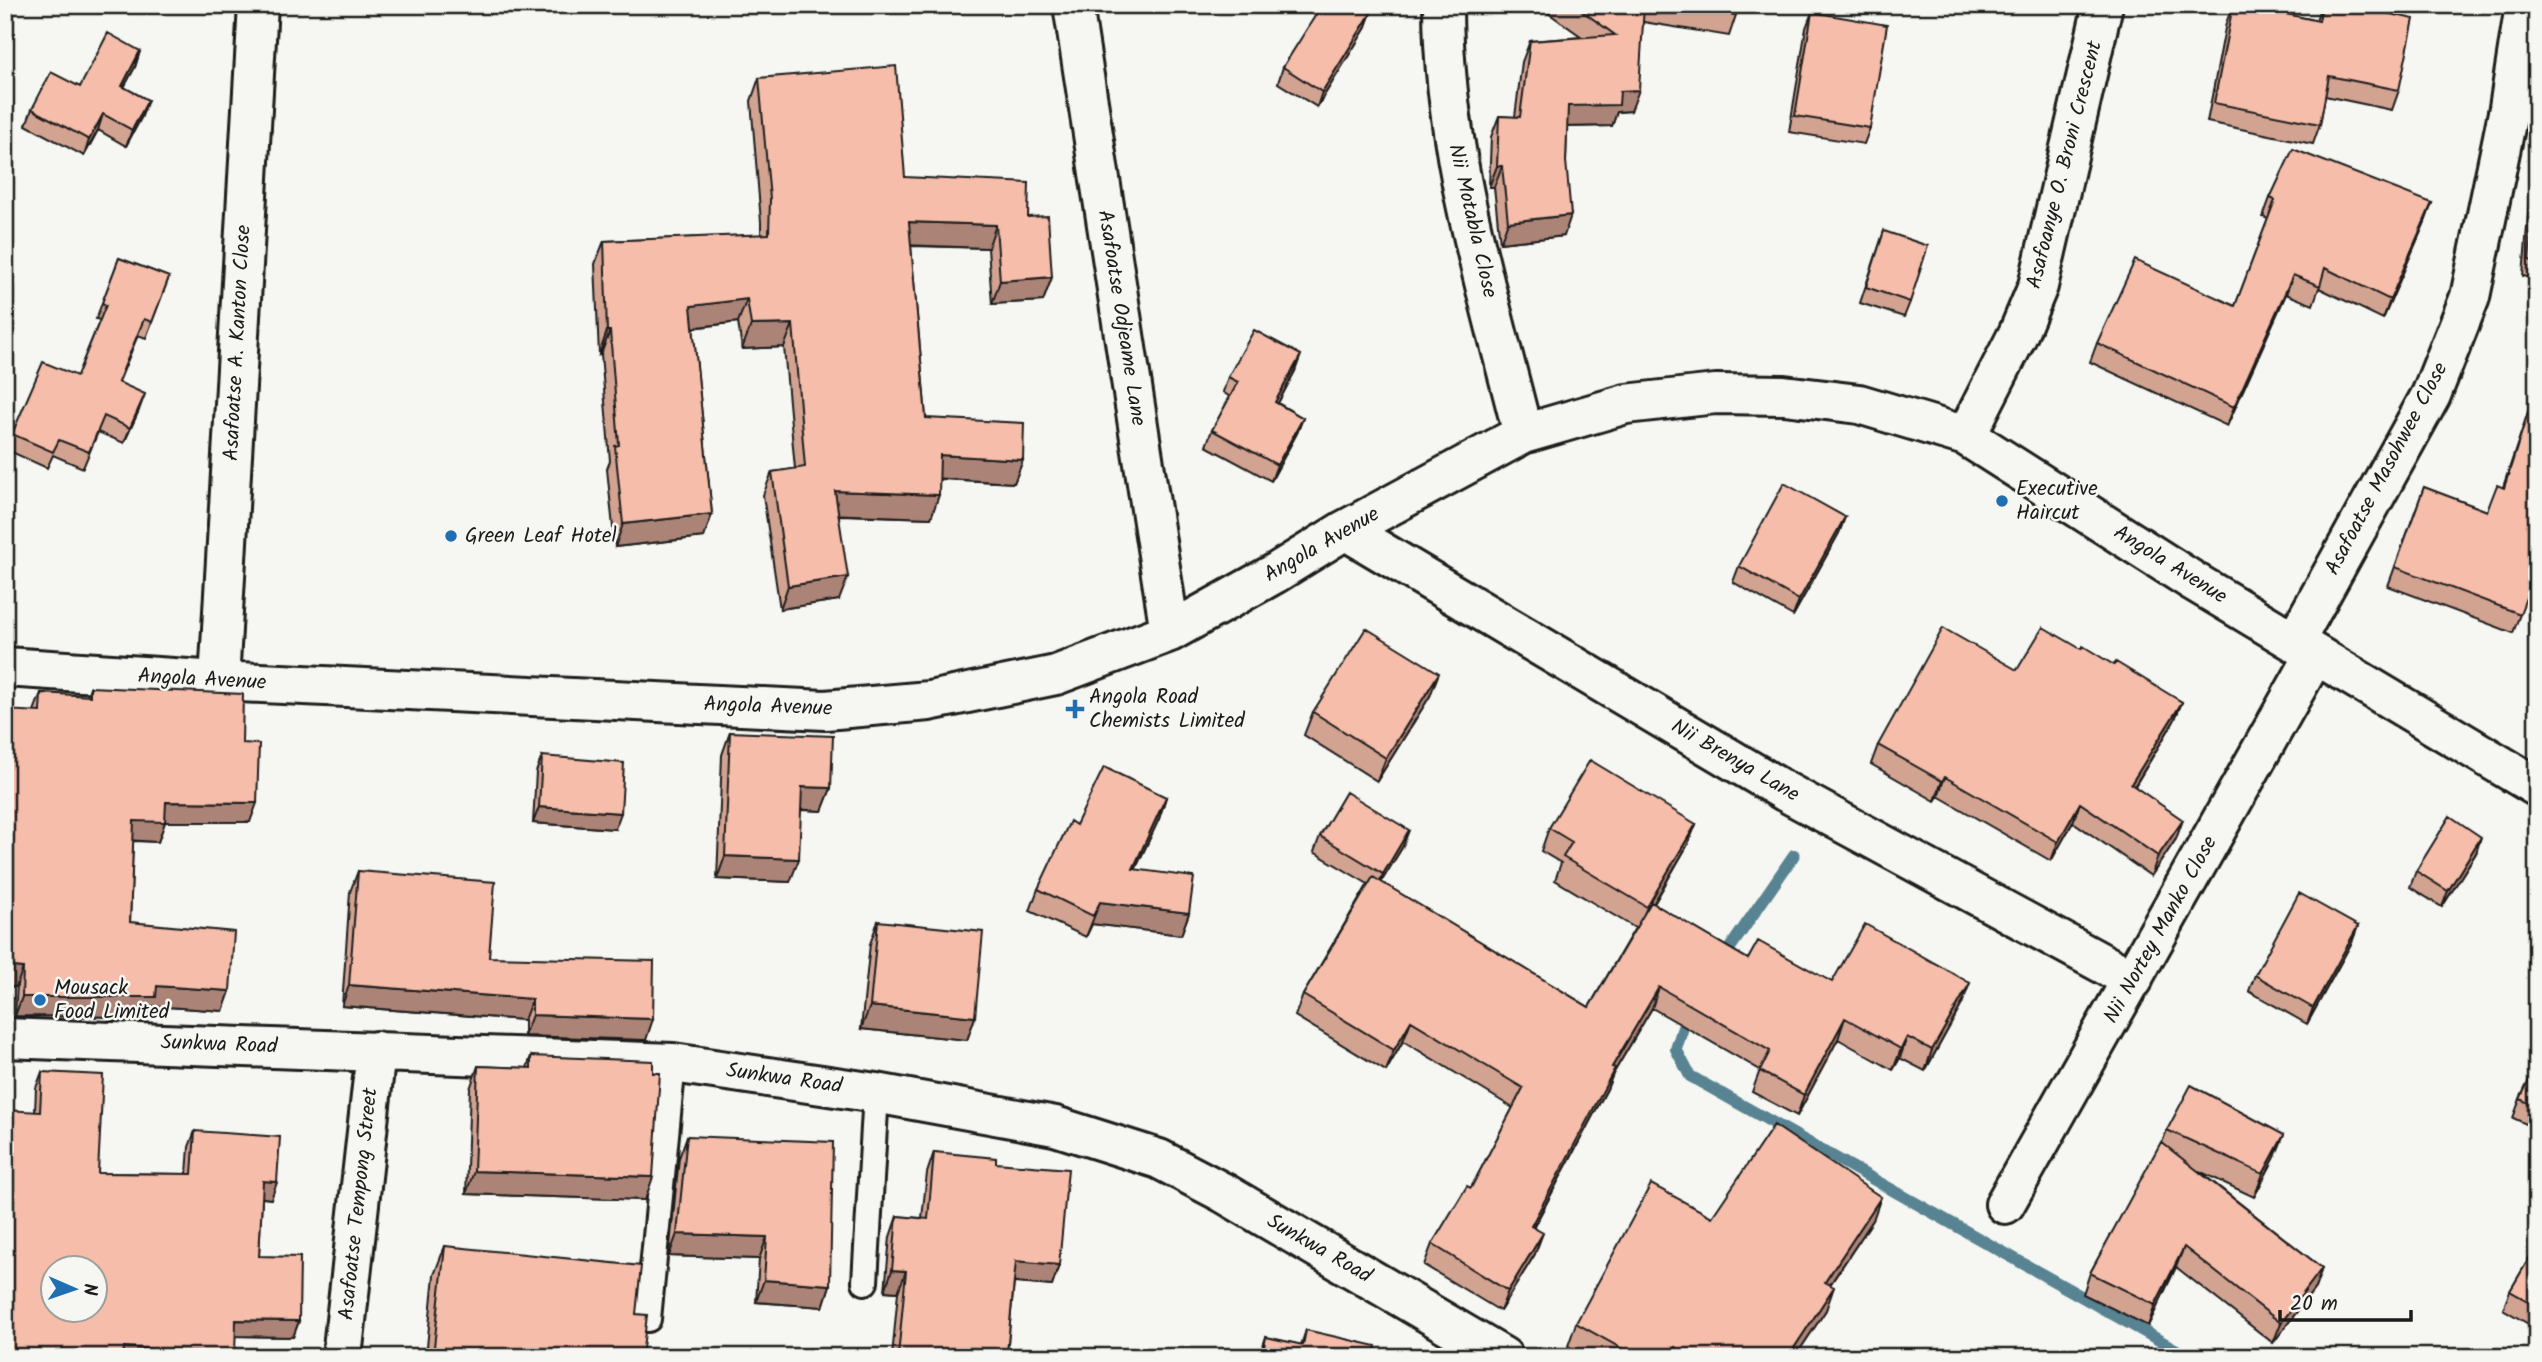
<svg xmlns="http://www.w3.org/2000/svg" width="2542" height="1362" font-family="Kalam,sans-serif">
<rect width="100%" height="100%" fill="#f6f6f2"/>
<filter id="ink" filterUnits="userSpaceOnUse"><feTurbulence type="fractalNoise" baseFrequency=".0143" numOctaves="2"/><feDisplacementMap in="SourceGraphic" scale="14" xChannelSelector="R" yChannelSelector="G"/><feConvolveMatrix kernelMatrix="1 2 1 2 8 2 1 2 1" color-interpolation-filters="sRGB"/></filter>
<g filter="url(#ink)">
<g fill="none" stroke-linecap="round" stroke-linejoin="round">
<path stroke="#588392" stroke-width="12" d="M 1721,961 L 1794,855
M 1688,1012 L 1676,1049 L 1690,1076 L 2189,1357"/>
<g stroke="#1c1c1c" stroke-width="30">
<path id="lane" d="M 865,1282 L 876,1093
M 648,1319 L 673,1063"/>
</g>
<g stroke="#1c1c1c" stroke-width="44">
<path id="street" d="M 1073,5 L 1170,632
M 1443,5 C 1443,152 1488,293 1523,434
M 1966,436 L 2018,334 L 2038,286 L 2103,5
M 1345,530 L 1786,792 L 2133,980
M 2295,641 L 2431,395 L 2470,297 L 2509,108 L 2525,5
M 5,667 L 219,681 L 825,710 L 929,701 L 1056,675 L 1170,632 L 1274,574 L 1345,530 L 1523,434 L 1626,404 L 1716,394 L 1784,395 L 1859,404 L 1966,436 L 2193,581 L 2537,787
M 219,681 L 258,5
M 5,1038 L 673,1063 L 876,1093 L 1055,1126 L 1159,1159 L 1224,1193 L 1503,1357
M 2005,1204 L 2315,655
M 342,1357 L 376,1051"/>
</g>
<use href="#lane" stroke="#f6f6f2" stroke-width="24"/>
<use href="#street" stroke="#f6f6f2" stroke-width="38"/>
</g>
<path fill="#d3a392" stroke="#1c1c1c" stroke-width="2" d="M 1537,5 L 1738,5 L 1736,15 L 1729,36 L 1643,22 L 1631,111 L 1617,112 L 1612,126 L 1567,127 L 1564,236 L 1500,243 L 1494,187 L 1489,187 L 1491,137 L 1499,116 L 1515,117 L 1522,62 L 1530,41 L 1582,37 Z
M 2233,5 L 2316,20 L 2321,5 L 2349,5 L 2399,90 L 2392,110 L 2325,96 L 2320,124 L 2313,144 L 2207,122 L 2226,23 Z
M 1812,12 L 1870,128 L 1864,144 L 1789,132 L 1806,28 Z
M 1365,29 L 1317,107 L 1278,83 L 1283,67 Z
M 140,51 L 135,67 L 124,87 L 142,116 L 126,146 L 98,130 L 84,156 L 26,125 L 32,109 L 80,87 Z
M 759,78 L 905,177 L 1028,217 L 1052,277 L 1043,301 L 992,304 L 988,248 L 911,246 L 926,418 L 1023,460 L 1014,483 L 940,479 L 931,518 L 839,515 L 839,600 L 780,609 L 763,495 L 772,472 L 795,469 L 784,347 L 742,349 L 738,322 L 693,328 L 712,514 L 704,537 L 615,547 L 607,469 L 610,461 L 601,354 L 599,355 L 595,264 L 604,241 L 761,235 L 761,222 L 751,101 Z
M 2537,132 L 2537,279 L 2523,276 L 2534,140 Z
M 2270,198 L 2432,203 L 2425,222 L 2383,319 L 2319,288 L 2313,305 L 2286,294 L 2227,426 L 2090,362 L 2097,343 L 2235,306 L 2268,219 L 2263,217 Z
M 1884,231 L 1910,302 L 1904,317 L 1860,303 Z
M 119,258 L 169,277 L 146,338 L 138,335 L 119,382 L 139,410 L 124,443 L 98,432 L 83,468 L 53,455 L 47,468 L 7,450 L 12,434 L 77,376 L 100,320 L 96,319 Z
M 1295,371 L 1278,403 L 1303,418 L 1297,433 L 1271,481 L 1206,446 L 1212,430 L 1230,397 L 1223,392 L 1228,377 Z
M 2530,406 L 2520,614 L 2513,633 L 2388,586 L 2424,487 L 2487,511 L 2503,487 Z
M 1845,517 L 1839,533 L 1793,616 L 1733,582 L 1739,566 Z
M 2081,649 L 2114,665 L 2182,702 L 2174,721 L 2135,786 L 2176,839 L 2151,876 L 2073,822 L 2051,861 L 1938,796 L 1935,801 L 1871,764 L 1878,745 L 2017,670 Z
M 90,687 L 242,743 L 250,822 L 165,822 L 158,842 L 133,841 L 130,922 L 230,991 L 223,1011 L 153,1006 L 149,1017 L 15,1016 L 34,711 L 41,693 L 87,696 Z
M 1430,696 L 1377,781 L 1304,735 L 1313,712 Z
M 730,732 L 831,788 L 822,811 L 801,810 L 790,882 L 717,879 L 722,755 Z
M 542,756 L 615,829 L 533,823 L 536,772 Z
M 1166,797 L 1159,819 L 1135,870 L 1189,913 L 1181,935 L 1092,924 L 1086,937 L 1030,911 L 1038,889 L 1076,825 Z
M 1696,824 L 1687,846 L 1654,904 L 1748,959 L 1832,982 L 1962,1004 L 1925,1071 L 1900,1058 L 1893,1070 L 1838,1039 L 1797,1116 L 1752,1092 L 1760,1070 L 1652,1008 L 1613,1074 L 1607,1089 L 1534,1227 L 1535,1254 L 1500,1311 L 1424,1265 L 1432,1244 L 1471,1188 L 1513,1108 L 1403,1041 L 1386,1071 L 1295,1016 L 1303,995 L 1368,884 L 1314,852 L 1320,836 L 1403,846 L 1381,882 L 1589,1007 L 1635,928 L 1555,880 L 1561,863 L 1541,851 L 1549,828 Z
M 2476,853 L 2442,907 L 2410,887 L 2416,871 Z
M 358,871 L 489,957 L 646,1040 L 524,1036 L 524,1020 L 342,1006 L 350,892 Z
M 878,921 L 975,1017 L 967,1040 L 861,1029 L 870,944 Z
M 2358,926 L 2352,942 L 2307,1024 L 2249,991 L 2255,975 Z
M 531,1056 L 645,1200 L 466,1194 L 470,1089 L 478,1066 L 527,1068 Z
M 2537,1064 L 2537,1129 L 2513,1118 L 2520,1099 Z
M 42,1072 L 98,1173 L 187,1174 L 189,1147 L 195,1131 L 277,1182 L 271,1199 L 262,1198 L 259,1256 L 299,1321 L 293,1337 L 236,1336 L 35,1112 L 36,1088 Z
M 2167,1130 L 2275,1157 L 2254,1197 L 2199,1171 L 2322,1268 L 2315,1288 L 2273,1343 L 2176,1267 L 2148,1326 L 2083,1294 L 2090,1273 L 2162,1143 Z
M 687,1136 L 830,1285 L 823,1307 L 756,1302 L 759,1259 L 669,1256 L 679,1158 Z
M 934,1152 L 996,1163 L 1059,1265 L 1052,1286 L 1014,1283 L 1007,1353 L 1023,1357 L 892,1357 L 898,1292 L 885,1291 L 890,1237 L 897,1216 L 922,1218 L 927,1173 Z
M 1712,1217 L 1873,1220 L 1830,1285 L 1826,1310 L 1795,1357 L 1588,1357 L 1568,1346 L 1576,1323 Z
M 2537,1245 L 2537,1329 L 2503,1309 L 2510,1291 Z
M 445,1246 L 636,1314 L 642,1357 L 426,1357 L 434,1275 Z
M 1306,1330 L 1374,1357 L 1259,1357 L 1266,1337 L 1301,1345 Z"/>
<path fill="#ac8477" stroke="#1c1c1c" stroke-width="2" d="M 1371,13 L 1365,29 L 1317,107 L 1322,92 Z
M 140,51 L 135,67 L 116,102 L 122,86 Z
M 1639,90 L 1631,111 L 1617,112 L 1612,126 L 1560,127 L 1568,106 L 1620,91 Z
M 148,100 L 142,116 L 126,146 L 132,130 Z
M 103,114 L 98,130 L 84,156 L 89,140 Z
M 1497,166 L 1502,166 L 1494,187 L 1489,187 Z
M 2432,203 L 2425,222 L 2383,319 L 2390,300 Z
M 1571,215 L 1564,236 L 1500,243 L 1508,222 Z
M 909,222 L 996,225 L 988,248 L 901,245 Z
M 2293,275 L 2286,294 L 2227,426 L 2234,407 Z
M 1052,277 L 1043,301 L 992,304 L 1000,281 Z
M 747,299 L 738,322 L 682,329 L 691,306 Z
M 793,324 L 784,347 L 742,349 L 751,325 Z
M 607,331 L 610,331 L 601,354 L 599,355 Z
M 1301,355 L 1295,371 L 1270,418 L 1275,402 Z
M 145,394 L 139,410 L 124,443 L 130,428 Z
M 1303,418 L 1297,433 L 1271,481 L 1277,465 Z
M 940,455 L 1023,460 L 1014,483 L 932,478 Z
M 835,491 L 939,495 L 931,518 L 827,514 Z
M 712,514 L 704,537 L 615,547 L 623,524 Z
M 1845,517 L 1839,533 L 1793,616 L 1799,600 Z
M 848,577 L 839,600 L 780,609 L 788,586 Z
M 1439,673 L 1430,696 L 1377,781 L 1386,758 Z
M 2182,702 L 2174,721 L 2124,803 L 2131,784 Z
M 1945,777 L 1938,796 L 1935,801 L 1942,781 Z
M 802,787 L 831,788 L 822,811 L 794,809 Z
M 1166,797 L 1159,819 L 1125,891 L 1133,869 Z
M 166,802 L 257,803 L 250,822 L 160,822 L 165,822 L 158,842 L 126,840 L 134,821 Z
M 2080,803 L 2073,822 L 2051,861 L 2058,842 Z
M 539,807 L 621,813 L 615,829 L 533,823 Z
M 2183,820 L 2176,839 L 2151,876 L 2158,856 Z
M 1696,824 L 1687,846 L 1638,930 L 1647,907 Z
M 1409,830 L 1403,846 L 1377,889 L 1383,874 Z
M 2481,837 L 2476,853 L 2442,907 L 2448,891 Z
M 725,856 L 799,859 L 790,882 L 717,879 Z
M 1100,902 L 1189,913 L 1181,935 L 1092,924 L 1086,937 Z
M 2358,926 L 2352,942 L 2307,1024 L 2313,1008 Z
M 5,966 L 23,968 L 16,987 L 5,987 Z
M 1970,983 L 1962,1004 L 1925,1071 L 1932,1050 Z
M 349,985 L 532,999 L 524,1020 L 342,1006 Z
M 157,986 L 230,991 L 223,1011 L 153,1006 L 149,1017 L 15,1016 L 22,997 Z
M 1659,987 L 1652,1008 L 1613,1074 L 1607,1089 L 1523,1246 L 1531,1226 L 1612,1067 Z
M 870,1006 L 975,1017 L 967,1040 L 861,1029 Z
M 532,1015 L 653,1019 L 646,1040 L 524,1036 Z
M 1845,1018 L 1838,1039 L 1797,1116 L 1804,1095 Z
M 1411,1021 L 1403,1041 L 1386,1071 L 1394,1050 Z
M 1907,1037 L 1900,1058 L 1893,1070 L 1901,1049 Z
M 2284,1135 L 2275,1157 L 2254,1197 L 2263,1174 Z
M 474,1171 L 653,1177 L 645,1200 L 466,1194 Z
M 263,1181 L 277,1182 L 271,1199 L 257,1197 Z
M 1881,1197 L 1873,1220 L 1817,1304 L 1825,1282 Z
M 1543,1233 L 1535,1254 L 1500,1311 L 1508,1291 Z
M 677,1234 L 767,1237 L 759,1259 L 669,1256 Z
M 2184,1247 L 2176,1267 L 2148,1326 L 2155,1305 Z
M 1016,1261 L 1059,1265 L 1052,1286 L 1008,1282 Z
M 2322,1268 L 2315,1288 L 2273,1343 L 2281,1323 Z
M 892,1270 L 906,1271 L 898,1292 L 885,1291 Z
M 764,1280 L 830,1285 L 823,1307 L 756,1302 Z
M 1834,1287 L 1826,1310 L 1795,1357 L 1788,1357 Z
M 236,1320 L 299,1321 L 293,1337 L 231,1336 Z
M 124,1347 L 235,1355 L 234,1357 L 121,1357 Z"/>
<path fill="#f5bdaa" stroke="#1c1c1c" stroke-width="2" fill-rule="evenodd" d="M 1322,5 L 1358,5 L 1371,13 L 1322,92 L 1283,67 Z
M 1574,5 L 1644,5 L 1639,90 L 1620,91 L 1619,105 L 1568,106 L 1566,161 L 1571,215 L 1508,222 L 1502,166 L 1497,166 L 1499,116 L 1520,117 L 1530,41 L 1615,35 Z
M 1676,5 L 1738,5 L 1736,15 Z
M 2233,5 L 2244,5 L 2319,21 L 2322,5 L 2349,5 L 2414,19 L 2399,90 L 2329,76 L 2320,124 L 2214,103 Z
M 1812,12 L 1887,25 L 1870,128 L 1795,116 Z
M 108,33 L 140,51 L 122,86 L 148,100 L 132,130 L 103,114 L 89,140 L 32,109 L 51,72 L 80,87 Z
M 896,66 L 905,177 L 1029,183 L 1028,217 L 1048,216 L 1052,277 L 1000,281 L 996,225 L 909,222 L 926,418 L 1024,423 L 1023,460 L 940,455 L 939,495 L 835,491 L 848,577 L 788,586 L 772,472 L 805,467 L 793,324 L 751,325 L 747,299 L 691,306 L 712,514 L 623,524 L 615,446 L 619,445 L 610,331 L 607,331 L 604,241 L 769,234 L 770,199 L 759,78 Z
M 2293,149 L 2432,203 L 2390,300 L 2325,268 L 2320,286 L 2293,275 L 2234,407 L 2097,343 L 2135,260 L 2235,306 L 2275,200 L 2270,198 Z
M 2537,162 L 2537,262 L 2529,260 Z
M 1884,231 L 1928,246 L 1910,302 L 1866,287 Z
M 119,258 L 169,277 L 152,322 L 144,319 L 118,382 L 145,394 L 130,428 L 104,416 L 89,452 L 59,440 L 53,452 L 12,434 L 43,362 L 77,376 L 106,305 L 102,303 Z
M 1254,330 L 1301,355 L 1275,402 L 1303,418 L 1277,465 L 1212,430 L 1238,382 L 1228,377 Z
M 2530,406 L 2537,408 L 2537,568 L 2520,614 L 2395,567 L 2424,487 L 2487,511 L 2497,485 L 2504,488 Z
M 1784,483 L 1845,517 L 1799,600 L 1739,566 Z
M 2043,627 L 2081,649 L 2083,646 L 2114,665 L 2116,662 L 2182,702 L 2131,784 L 2183,820 L 2158,856 L 2080,803 L 2058,842 L 1945,777 L 1942,781 L 1878,745 L 1943,628 L 2017,670 Z
M 1366,628 L 1439,673 L 1386,758 L 1313,712 Z
M 90,687 L 243,694 L 242,743 L 259,744 L 257,803 L 166,802 L 165,822 L 134,821 L 130,922 L 234,932 L 230,991 L 157,986 L 156,997 L 22,997 L 23,968 L 5,966 L 5,710 L 40,712 L 41,693 L 90,696 Z
M 730,732 L 833,736 L 831,788 L 802,787 L 799,859 L 725,856 Z
M 542,756 L 624,763 L 621,813 L 539,807 Z
M 1590,760 L 1696,824 L 1647,907 L 1563,857 L 1572,842 L 1549,828 Z
M 1104,767 L 1166,797 L 1133,869 L 1194,877 L 1189,913 L 1100,902 L 1093,916 L 1038,889 L 1070,821 L 1076,825 Z
M 1346,792 L 1409,830 L 1383,874 L 1320,836 Z
M 2450,816 L 2481,837 L 2448,891 L 2416,871 Z
M 358,871 L 495,882 L 489,957 L 654,961 L 653,1019 L 532,1015 L 532,999 L 349,985 Z
M 1373,877 L 1589,1007 L 1651,902 L 1748,959 L 1758,941 L 1832,982 L 1865,924 L 1970,983 L 1932,1050 L 1907,1037 L 1901,1049 L 1845,1018 L 1804,1095 L 1760,1071 L 1770,1051 L 1659,987 L 1612,1067 L 1615,1068 L 1531,1226 L 1543,1233 L 1508,1291 L 1432,1244 L 1467,1186 L 1471,1188 L 1523,1088 L 1411,1021 L 1394,1050 L 1303,995 Z
M 2299,893 L 2358,926 L 2313,1008 L 2255,975 Z
M 878,921 L 983,932 L 975,1017 L 870,1006 Z
M 531,1056 L 653,1061 L 653,1073 L 660,1073 L 653,1177 L 474,1171 L 478,1066 L 531,1068 Z
M 2537,1064 L 2537,1107 L 2520,1099 Z
M 42,1072 L 103,1075 L 98,1173 L 192,1174 L 195,1131 L 280,1137 L 277,1182 L 263,1181 L 259,1256 L 300,1257 L 299,1321 L 236,1320 L 235,1355 L 124,1347 L 123,1357 L 5,1357 L 5,1110 L 40,1112 ZM 52,1268 L 94,1268 L 94,1310 L 52,1310 Z
M 2191,1085 L 2284,1135 L 2263,1174 L 2167,1130 Z
M 1774,1125 L 1881,1197 L 1825,1282 L 1834,1287 L 1788,1357 L 1690,1357 L 1675,1347 L 1670,1357 L 1637,1357 L 1576,1323 L 1651,1184 L 1712,1217 Z
M 687,1136 L 833,1142 L 830,1285 L 764,1280 L 767,1237 L 677,1234 Z
M 2161,1142 L 2322,1268 L 2281,1323 L 2184,1247 L 2155,1305 L 2090,1273 Z
M 934,1152 L 996,1158 L 996,1163 L 1068,1169 L 1059,1265 L 1016,1261 L 1007,1353 L 1024,1354 L 1023,1357 L 898,1357 L 906,1271 L 892,1270 L 897,1216 L 928,1219 Z
M 2537,1245 L 2537,1306 L 2510,1291 Z
M 445,1246 L 641,1266 L 636,1314 L 647,1315 L 642,1357 L 443,1357 L 433,1356 Z
M 1306,1330 L 1376,1346 L 1374,1357 L 1262,1357 L 1266,1337 L 1303,1345 Z"/>
</g>
<g fill="#1f6fb2" stroke="#f6f6f2" stroke-width="2.5">
<circle cx="2002" cy="501" r="7"/>
<circle cx="451" cy="536" r="7"/>
<path d="M1071.5 698.5h7v7h7v7h-7v7h-7v-7h-7v-7h7z"/>
<circle cx="40" cy="1000" r="7"/>
</g>
<g text-anchor="middle" dominant-baseline="central" stroke-width="5" stroke-linejoin="round" paint-order="stroke">
<g font-size="21" fill="#1c1c1c" stroke="#f6f6f2">
<text transform="translate(2065 165) rotate(-76)">Asafoanye O. Broni Crescent</text>
<text transform="translate(1472 221) rotate(77)">Nii Motabla Close</text>
<text transform="translate(1121 318) rotate(81)">Asafoatse Odjeame Lane</text>
<text transform="translate(238 343) rotate(-87)">Asafoatse A. Kanton Close</text>
<text transform="translate(2387 469) rotate(-62)">Asafoatse Masohwee Close</text>
<text transform="translate(1322 545) rotate(-30)">Angola Avenue</text>
<text transform="translate(2170 565) rotate(32)">Angola Avenue</text>
<text transform="translate(202 680) rotate(3)">Angola Avenue</text>
<text transform="translate(768 707) rotate(2)">Angola Avenue</text>
<text transform="translate(1735 761) rotate(30)">Nii Brenya Lane</text>
<text transform="translate(2161 930) rotate(-61)">Nii Nortey Manko Close</text>
<text transform="translate(219 1045) rotate(2)">Sunkwa Road</text>
<text transform="translate(784 1079) rotate(8)">Sunkwa Road</text>
<text transform="translate(359 1204) rotate(-84)">Asafoatse Tempong Street</text>
<text transform="translate(1319 1249) rotate(30)">Sunkwa Road</text>
</g>
<g font-size="21" fill="#1c1c1c" stroke="#f6f6f2" text-anchor="start">
<text x="2016" y="489">Executive<tspan x="2016" dy="24">Haircut</tspan></text>
<text x="465" y="536">Green Leaf Hotel</text>
<text x="1089" y="697">Angola Road<tspan x="1089" dy="24">Chemists Limited</tspan></text>
<text x="54" y="988">Mousack<tspan x="54" dy="24">Food Limited</tspan></text>
</g>
</g>
<rect width="2542" height="1362" fill="none" stroke="#f6f6f2" stroke-width="28"/>
<rect x="14" y="14" width="2514" height="1334" fill="none" stroke="#1c1c1c" stroke-width="2.5" filter="url(#ink)"/>
<g transform="translate(74 1289) rotate(92)"><circle r="33" fill="#f6f6f2" stroke="#9f9f9c" stroke-width="2"/>
<path d="M0-5L12 26L0 18L-12 26Z" fill="#1f6fb2"/>
<text y="-10" font-size="19" font-weight="bold" text-anchor="middle" fill="#1c1c1c">N</text>
</g>
<path d="M2280 1310v10h131v-10" fill="none" stroke="#1c1c1c" stroke-width="3.5"/>
<text x="2290" y="1310" font-size="21" fill="#1c1c1c" stroke="#f6f6f2" stroke-width="5" paint-order="stroke">20 m</text>
</svg>
